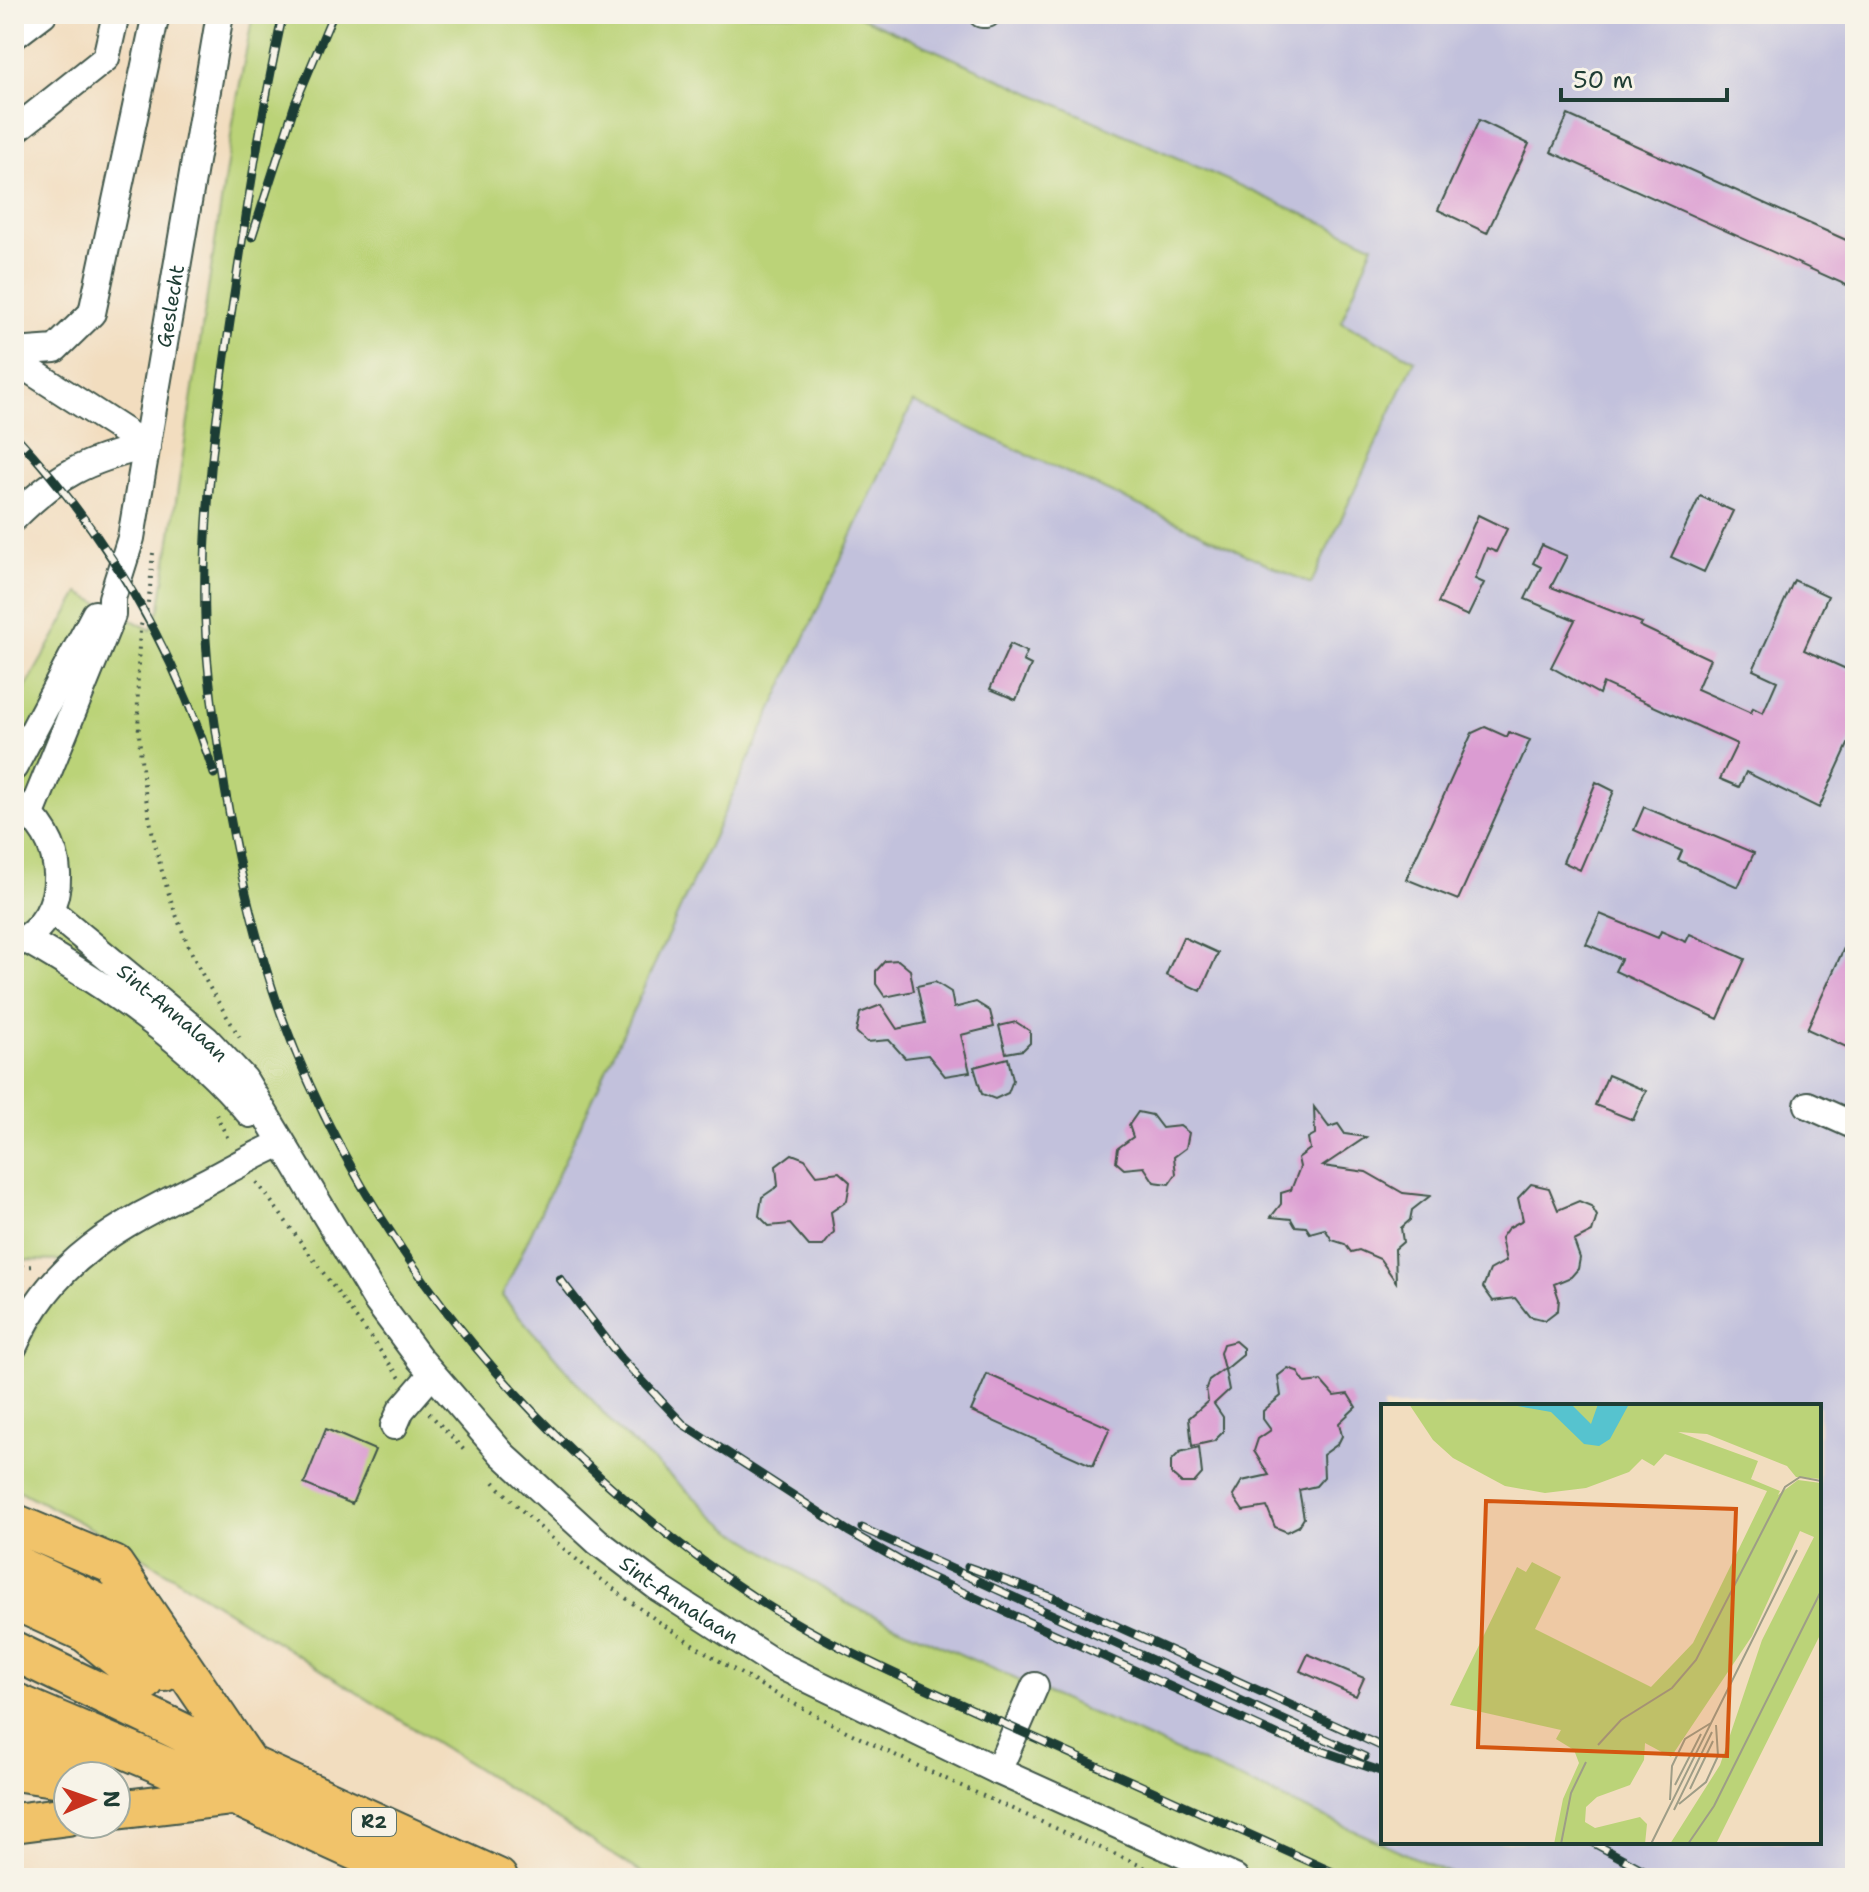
<svg xmlns="http://www.w3.org/2000/svg" width="1869" height="1892" font-family="'Shantell Sans',sans-serif">
<rect width="100%" height="100%" fill="#f7f3e8"/>
<filter id="ink" filterUnits="userSpaceOnUse"><feTurbulence type="fractalNoise" baseFrequency=".0125" numOctaves="2"/><feDisplacementMap in="SourceGraphic" scale="16" xChannelSelector="R" yChannelSelector="G"/><feConvolveMatrix kernelMatrix="1 2 1 2 8 2 1 2 1" color-interpolation-filters="sRGB"/></filter>
<filter id="wash" filterUnits="userSpaceOnUse"><feTurbulence type="fractalNoise" baseFrequency=".006" numOctaves="4" result="noise"/><feDisplacementMap in="SourceGraphic" scale="32" xChannelSelector="R" yChannelSelector="G"/><feGaussianBlur stdDeviation="1.8" result="paint"/><feColorMatrix in="noise" values="0 0 0 0 0 0 0 0 0 0 0 0 0 0 0 0 0 1.4 0 .05"/><feComposite in="paint" operator="in"/></filter>
<g filter="url(#wash)">
<rect width="100%" height="100%" fill="#f2ddbf"/>
<path fill="#c2c1dc" fill-rule="evenodd" d="M 854,14 L 1855,14 L 1855,1878 L 1460,1878 L 846,1603 L 728,1527 L 619,1431 L 502,1296 L 913,401 L 1310,583 L 1415,360 L 1341,323 L 1372,245 ZM 1383,1406 L 1819,1406 L 1819,1842 L 1383,1842 Z"/>
<path fill="#bbd378" stroke="#6d8856" stroke-width="2" d="M 253,14 L 854,14 L 1373,245 L 1341,322 L 1415,360 L 1311,584 L 913,402 L 502,1296 L 619,1431 L 728,1527 L 846,1603 L 1460,1878 L 650,1878 L 125,1546 L 14,1488 L 14,1372 L 68,1261 L 14,1260 L 14,708 L 79,593 L 151,630 L 160,607 L 235,110 Z"/>
<g id="blocks">
<path fill="#db9cd2" d="M 1568,115 L 1855,244 L 1855,289 L 1551,152 Z
M 1479,120 L 1529,144 L 1487,233 L 1438,210 Z
M 1700,496 L 1733,511 L 1704,572 L 1671,557 Z
M 1478,515 L 1507,529 L 1496,552 L 1487,548 L 1475,579 L 1484,583 L 1468,616 L 1438,603 Z
M 1542,545 L 1567,556 L 1551,587 L 1642,623 L 1640,626 L 1710,659 L 1697,689 L 1751,713 L 1753,708 L 1763,713 L 1777,681 L 1753,670 L 1794,580 L 1828,596 L 1804,650 L 1855,673 L 1855,729 L 1819,808 L 1746,772 L 1739,787 L 1720,779 L 1737,744 L 1603,683 L 1599,694 L 1551,667 L 1575,620 L 1525,599 L 1541,567 L 1533,563 Z
M 1010,644 L 1027,652 L 1023,661 L 1031,665 L 1016,700 L 990,689 Z
M 1485,727 L 1507,737 L 1509,732 L 1530,740 L 1458,900 L 1406,879 L 1472,733 Z
M 1596,782 L 1614,791 L 1580,870 L 1563,862 Z
M 1644,807 L 1754,853 L 1738,887 L 1678,860 L 1682,851 L 1634,830 Z
M 1600,914 L 1658,938 L 1661,931 L 1686,942 L 1690,934 L 1745,959 L 1718,1019 L 1615,971 L 1621,959 L 1586,944 Z
M 1855,924 L 1855,1051 L 1807,1029 Z
M 1183,937 L 1218,953 L 1201,991 L 1166,975 Z
M 898,960 L 910,970 L 914,991 L 885,997 L 876,984 L 876,971 L 885,961 Z
M 935,982 L 951,992 L 954,1008 L 976,1002 L 990,1011 L 994,1027 L 961,1035 L 970,1072 L 945,1076 L 928,1055 L 905,1058 L 889,1040 L 867,1042 L 856,1032 L 860,1013 L 881,1005 L 897,1029 L 925,1023 L 917,986 Z
M 1016,1022 L 1030,1031 L 1030,1043 L 1023,1050 L 1006,1053 L 999,1026 Z
M 1008,1058 L 1013,1080 L 1008,1093 L 995,1099 L 982,1094 L 974,1067 Z
M 1608,1075 L 1646,1091 L 1633,1120 L 1595,1105 Z
M 1314,1107 L 1329,1127 L 1338,1124 L 1345,1134 L 1366,1137 L 1323,1166 L 1366,1172 L 1403,1193 L 1430,1196 L 1412,1210 L 1410,1220 L 1401,1228 L 1403,1242 L 1395,1249 L 1396,1282 L 1380,1259 L 1359,1250 L 1351,1252 L 1345,1244 L 1332,1240 L 1325,1229 L 1310,1233 L 1306,1227 L 1295,1226 L 1291,1219 L 1271,1217 L 1281,1204 L 1281,1193 L 1291,1190 L 1300,1167 L 1298,1158 L 1310,1149 L 1308,1138 L 1315,1134 Z
M 1138,1112 L 1152,1115 L 1162,1128 L 1180,1126 L 1189,1133 L 1186,1148 L 1174,1157 L 1176,1174 L 1169,1184 L 1154,1182 L 1144,1167 L 1124,1169 L 1116,1162 L 1118,1148 L 1133,1137 L 1129,1125 Z
M 792,1154 L 805,1159 L 817,1175 L 839,1172 L 850,1182 L 847,1201 L 831,1212 L 834,1232 L 823,1246 L 809,1246 L 790,1224 L 769,1226 L 759,1216 L 762,1197 L 778,1186 L 776,1166 Z
M 1531,1184 L 1549,1188 L 1558,1210 L 1579,1201 L 1591,1206 L 1597,1216 L 1592,1232 L 1574,1241 L 1580,1258 L 1578,1269 L 1571,1277 L 1554,1284 L 1559,1299 L 1558,1310 L 1545,1320 L 1529,1316 L 1515,1298 L 1493,1301 L 1483,1287 L 1490,1270 L 1506,1261 L 1501,1238 L 1508,1228 L 1523,1220 L 1518,1198 Z
M 1235,1341 L 1243,1348 L 1243,1355 L 1225,1370 L 1229,1390 L 1214,1404 L 1223,1417 L 1223,1432 L 1214,1441 L 1192,1446 L 1189,1418 L 1208,1401 L 1206,1388 L 1209,1380 L 1224,1369 L 1220,1353 L 1223,1344 Z
M 1288,1368 L 1297,1371 L 1305,1383 L 1321,1381 L 1334,1396 L 1348,1394 L 1356,1407 L 1339,1423 L 1342,1436 L 1338,1444 L 1323,1455 L 1324,1477 L 1316,1486 L 1299,1490 L 1304,1518 L 1299,1526 L 1287,1532 L 1275,1527 L 1267,1507 L 1243,1511 L 1233,1496 L 1242,1481 L 1269,1475 L 1254,1451 L 1258,1439 L 1271,1430 L 1263,1419 L 1263,1411 L 1281,1396 L 1278,1376 Z
M 987,1374 L 1110,1428 L 1093,1466 L 971,1411 Z
M 326,1429 L 375,1450 L 352,1504 L 304,1484 Z
M 1199,1447 L 1202,1474 L 1194,1483 L 1181,1483 L 1171,1474 L 1171,1461 L 1180,1452 Z
M 1308,1654 L 1364,1678 L 1356,1696 L 1300,1671 Z"/>
</g>
</g>
<g filter="url(#ink)">
<use href="#blocks" fill-opacity="0" stroke="#3f5549" stroke-width="2"/>
<g fill="none" stroke-linecap="round" stroke-linejoin="round">
<g stroke="#3f5549" stroke-width="30">
<g id="minor">
<path d="M 982,14 L 987,14"/>
<path d="M 14,36 L 43,14"/>
<path d="M 14,131 L 106,58 L 116,14"/>
<path d="M 14,352 L 55,349 L 92,313 L 156,14"/>
<path d="M 14,360 L 147,446"/>
<path d="M 14,518 C 58,474 87,460 147,446"/>
<path d="M 14,767 L 95,614"/>
<path d="M 14,803 C 68,835 75,915 14,945"/>
<path id="s1" d="M 31,814 L 112,615 L 112,598 L 131,538 L 220,14"/>
<path id="s2" d="M 50,910 L 206,1039 L 244,1079 L 377,1301 L 420,1359 L 502,1454 L 598,1542 L 660,1589 L 773,1662 L 998,1771 L 1235,1878"/>
<path d="M 25,939 C 107,986 189,1041 250,1114"/>
<path d="M 1808,1105 L 1855,1126"/>
<path d="M 14,1346 C 53,1257 122,1224 204,1183 C 229,1170 254,1155 280,1144"/>
<path d="M 394,1426 L 401,1410 L 432,1374"/>
<path d="M 998,1771 L 1035,1686"/>
</g>
</g>
<g stroke="#3f5549" stroke-width="42">
<path id="highway" d="M 14,1523 L 114,1565 L 249,1764
M 14,1564 L 100,1604 L 164,1672
M 14,1600 L 86,1633 L 145,1681
M 14,1651 L 250,1765 L 498,1878
M 14,1702 L 235,1796 L 415,1878
M 14,1734 L 96,1760
M 14,1771 L 68,1779
M 116,1810 L 232,1796
M 14,1823 L 68,1816"/>
</g>
<path stroke="#3f5549" stroke-width="4" stroke-dasharray="2 6" stroke-linecap="butt" d="M 153,553 C 151,569 151,586 148,602 C 147,612 141,621 140,631 C 131,746 148,866 200,970 C 212,993 227,1016 240,1038
M 216,1114 L 229,1141
M 257,1182 L 400,1378
M 14,1267 L 37,1266
M 429,1413 L 464,1450
M 494,1482 C 677,1676 931,1771 1168,1878"/>
<use href="#minor" stroke="#fff" stroke-width="26"/>
<use href="#highway" stroke="#f1c36a" stroke-width="38"/>
<g stroke="#1f3d34" stroke-width="9">
<path id="rail" d="M 283,14 C 261,114 246,214 231,315 C 216,416 202,517 205,619 C 207,677 216,732 225,789 C 238,865 255,941 281,1014 C 369,1255 548,1461 760,1601 C 839,1652 927,1688 1011,1727 C 1123,1777 1234,1828 1346,1878
M 252,237 L 295,104 L 333,14
M 14,434 C 106,533 173,645 214,774
M 560,1279 L 620,1357 L 683,1424 L 848,1531 L 923,1574 L 1279,1736 L 1383,1772
M 862,1528 L 1365,1757
M 968,1567 L 1057,1599 L 1383,1747
M 1592,1842 L 1658,1878"/>
</g>
<use href="#rail" stroke="#f7f3e8" stroke-width="6" stroke-dasharray="18" stroke-linecap="butt"/>
</g>
</g>
<g text-anchor="middle" dominant-baseline="central" stroke-width="6" stroke-linejoin="round" paint-order="stroke">
<rect fill="#f7f3e8" stroke="#60746a" stroke-width="2" x="352" y="1808" width="44" height="28" rx="6"/>
<g font-size="18" font-weight="bold" fill="#1f3d34">
<text x="374" y="1822">R2</text>
</g>
<g font-size="20" fill="#1f3d34" stroke="#f7f3e8">
<text stroke="none"><textPath href="#s1" startOffset="530">Geslecht</textPath></text>
<text stroke="none"><textPath href="#s2" startOffset="160">Sint-Annalaan</textPath></text>
<text stroke="none"><textPath href="#s2" startOffset="944">Sint-Annalaan</textPath></text>
</g>
</g>
<g transform="translate(1381 1404)">
<rect width="440" height="440" fill="#f2ddbf"/>
<path d="M 28,0 L 440,0 L 440,75 L 415,73 L 406,62 L 326,30 L 297,28 L 377,57 L 370,75 L 399,87 L 397,91 L 417,76 L 440,79 L 440,229 L 335,440 L 289,440 L 339,361 L 381,236 L 433,133 L 419,127 L 371,232 L 290,353 L 264,339 L 263,356 L 249,381 L 216,393 L 205,403 L 204,418 L 214,424 L 259,413 L 266,420 L 264,440 L 173,440 L 182,395 L 198,359 L 193,346 L 175,335 L 180,326 L 69,301 L 136,163 L 145,168 L 151,158 L 180,173 L 154,225 L 270,283 L 312,239 L 386,87 L 284,50 L 273,62 L 261,55 L 248,68 L 205,84 L 164,89 L 124,82 L 72,54 L 52,36 Z" fill="#bbd378"/>
<path d="M 125,0 L 190,0 L 210,20 L 217,0 L 248,0 L 229,35 L 218,42 L 203,40 L 170,8 Z" fill="#56c3cf"/>
<path fill="none" stroke="#9e9d87" stroke-width="2" d="M 217,341 L 240,316 L 291,284 L 315,256 L 404,83 L 419,73 L 440,77M 294,381 L 320,330M 309,385 L 332,337M 289,396 L 291,362 L 304,335 L 330,319M 298,400 L 325,378 L 337,352 L 335,321M 293,406 L 331,328M 180,440 L 190,389 L 205,358M 270,440 L 416,146M 307,440 L 333,402 L 440,187"/>
<path fill="#d45610" fill-opacity="0.15" stroke="#d45610" stroke-width="4" d="M 105,97 L 355,105 L 346,352 L 97,343 Z"/>
<rect width="440" height="440" fill="none" stroke="#1f3d34" stroke-width="4"/>
</g>
<rect width="1869" height="1892" fill="none" stroke="#f7f3e8" stroke-width="48"/>
<g transform="translate(92 1800) rotate(88)"><circle r="38" fill="#f7f3e8" stroke="#a1aaa0" stroke-width="2"/>
<path d="M0-6L14 30L0 20L-14 30Z" fill="#c8321e"/>
<text y="-12" font-size="22" font-weight="bold" text-anchor="middle" fill="#1f3d34">N</text>
</g>
<path d="M1561 88v12h166v-12" fill="none" stroke="#1f3d34" stroke-width="4"/>
<text x="1573" y="88" font-size="24" fill="#1f3d34" stroke="#f7f3e8" stroke-width="6" paint-order="stroke">50 m</text>
</svg>
